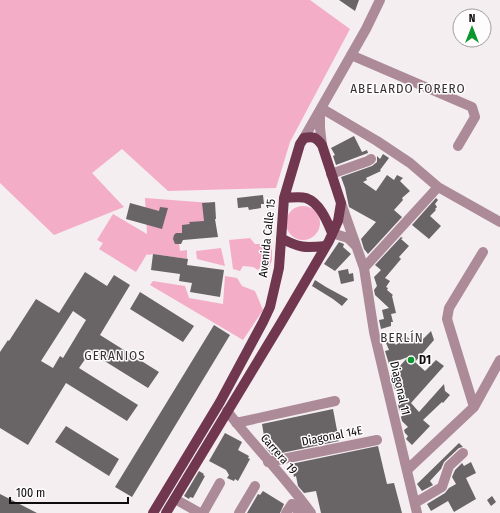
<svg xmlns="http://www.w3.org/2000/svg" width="500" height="513" font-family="'Fira Sans Condensed',sans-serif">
<rect width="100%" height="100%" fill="#f4eef0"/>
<path fill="#f4adc7" d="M 0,0 L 310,0 L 350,29 L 290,142 L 276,188 L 168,191 L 122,149 L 92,173 L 124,207 L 54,235 L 0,183 Z
M 145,198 L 211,203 L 214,224 L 178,235 L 180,251 L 187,250 L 187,259 L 153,254 L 148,255 L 147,254 L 136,272 L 99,249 L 103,243 L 97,240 L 113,214 L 147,234 Z
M286 223a17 17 0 1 1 34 0a17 17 0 1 1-34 0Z
M 250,238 L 255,244 L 272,244 L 272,260 L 269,267 L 263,264 L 258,270 L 253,267 L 243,266 L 240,271 L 233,269 L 229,240 Z
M 221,248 L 225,266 L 197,259 L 196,251 Z
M 225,276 L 237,278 L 242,286 L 255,291 L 263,310 L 243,340 L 150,285 L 153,281 L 185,286 L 189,298 L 223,304 Z"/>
<path fill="#696465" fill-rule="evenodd" d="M 339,0 L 359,0 L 355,11 Z
M 354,136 L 362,152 L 367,150 L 368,153 L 336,165 L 333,156 L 335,155 L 331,148 Z
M 383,154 L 389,158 L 380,170 L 381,171 L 366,178 L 367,180 L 363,182 L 376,191 L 387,175 L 394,180 L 397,175 L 403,178 L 400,181 L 410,191 L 402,198 L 403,200 L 394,210 L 402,217 L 368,254 L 364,249 L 361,239 L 376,222 L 349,207 L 345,188 L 341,177 L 372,166 L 377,162 L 377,156 L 380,159 Z
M 263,195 L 264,204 L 261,204 L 261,208 L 249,210 L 248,207 L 238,208 L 237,198 Z
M 436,198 L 438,200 L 435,204 L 437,207 L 435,209 L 436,210 L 430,216 L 441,226 L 429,239 L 412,225 Z
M 215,202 L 216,219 L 215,219 L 218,237 L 183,240 L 181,244 L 175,244 L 173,239 L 174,235 L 176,233 L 182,233 L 182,225 L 190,224 L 189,222 L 204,221 L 202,203 Z
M 130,203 L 159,211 L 160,207 L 168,208 L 162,229 L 126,219 Z
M 401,237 L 403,238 L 401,239 L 409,246 L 399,257 L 401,259 L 385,278 L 390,281 L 386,287 L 388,288 L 387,290 L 393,295 L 392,296 L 396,313 L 391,314 L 393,322 L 391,322 L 391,326 L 381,329 L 379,320 L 384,319 L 382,310 L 389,308 L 375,295 L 374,290 L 377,286 L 374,277 L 381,270 L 375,265 Z
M 339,242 L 344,244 L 343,247 L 351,254 L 335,271 L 324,264 Z
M 153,254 L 188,259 L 187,265 L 224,270 L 220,297 L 190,292 L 192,283 L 179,281 L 180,274 L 151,270 Z
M 348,269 L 349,274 L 353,273 L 354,281 L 341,284 L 338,271 Z
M 85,272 L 107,286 L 114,275 L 130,285 L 100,335 L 159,372 L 148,388 L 90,352 L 79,368 L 138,405 L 127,421 L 66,383 L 28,445 L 0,428 L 0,352 L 8,340 L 9,341 L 36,299 L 59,313 ZM 73,311 L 86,320 L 63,358 L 60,356 L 53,368 L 41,361 Z
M 315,280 L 326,287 L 348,299 L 342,306 L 333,299 L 312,286 Z
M 140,292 L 194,326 L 183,342 L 130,309 Z
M 214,325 L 230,335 L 132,497 L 115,487 Z
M 431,331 L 434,340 L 415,362 L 425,371 L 436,360 L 444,366 L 411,403 L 419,412 L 444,384 L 445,391 L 450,395 L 443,403 L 442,402 L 423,420 L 430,426 L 412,445 L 406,439 L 408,436 L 405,433 L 404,430 L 408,427 L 402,421 L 401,417 L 403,414 L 399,410 L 398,404 L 400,402 L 394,387 L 391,376 L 408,357 L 389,364 L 385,351 L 389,350 L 386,343 L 391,338 L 396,345 L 405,335 L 413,342 L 417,336 L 422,340 Z
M 333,409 L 339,441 L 272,455 L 266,448 L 262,424 Z
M 66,426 L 119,459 L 109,476 L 55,442 Z
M 225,433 L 242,442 L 238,450 L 249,456 L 248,458 L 250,459 L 238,481 L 235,479 L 234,481 L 227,478 L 229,475 L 226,470 L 209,461 Z
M 459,443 L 463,447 L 459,448 L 444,462 L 441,469 L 430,481 L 433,485 L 422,491 L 417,484 Z
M 378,446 L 387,484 L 394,483 L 402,513 L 321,513 L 316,491 L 304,493 L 298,486 L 296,476 L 294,477 L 291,464 Z
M 471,462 L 476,473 L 466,478 L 476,499 L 454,512 L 448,501 L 431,511 L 427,504 L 445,493 L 449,488 L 456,484 L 452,477 L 455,470 L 462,463 L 464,466 Z
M 199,471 L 204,474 L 203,475 L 205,476 L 193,498 L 190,497 L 189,499 L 184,496 Z
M 263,491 L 284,504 L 280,513 L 247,513 L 258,494 L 260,495 Z
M 0,494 L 37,513 L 0,513 Z
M 492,496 L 496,502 L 491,506 L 487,500 Z"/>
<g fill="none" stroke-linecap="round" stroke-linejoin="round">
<path stroke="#ad8a97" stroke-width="10" d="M 351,55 L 472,107 L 475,117 L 458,146
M 321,108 L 377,141 L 410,163 L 438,187 L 500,222
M 320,111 L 320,128 L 322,145
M 304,138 L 366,29 L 380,0
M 331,174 L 368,161 L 371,159
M 341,203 L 364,268 L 374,332 L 417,513
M 332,233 L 348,238 L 356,246
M 364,268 L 438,187
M 474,407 L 447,319 L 449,308 L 483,252
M 227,411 C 254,446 285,477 311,513
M 236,423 L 335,401
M 268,462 L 377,440
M 407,470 L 474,407 L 500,360
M 175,499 L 200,513
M 415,503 L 442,487 L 449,466 L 463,453
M 203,513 L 220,483
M 239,513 L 255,486
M 286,513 L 292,504 L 300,513"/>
<path stroke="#71374f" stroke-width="10" d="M 284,198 C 290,198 299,196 306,198 C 320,203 327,221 332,233
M 281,238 C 299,248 305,248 325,246
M 153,513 L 220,402 L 263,322 L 270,307 L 279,268 L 284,198 L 300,144 L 304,138 C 313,136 316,137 322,145 L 341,203 L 338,221 L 329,241 L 281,323 L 166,513"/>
</g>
<circle fill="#09972e" stroke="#fffcfd" stroke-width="1.5" cx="411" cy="360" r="4"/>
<g text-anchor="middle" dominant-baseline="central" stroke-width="3" stroke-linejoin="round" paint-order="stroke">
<g font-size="12" fill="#0d0b0c" stroke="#fffcfd">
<text transform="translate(267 238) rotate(-84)">Avenida Calle 15</text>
<text transform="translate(400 388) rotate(77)">Diagonal 11</text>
<text transform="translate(332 436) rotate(-11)">Diagonal 14E</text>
<text transform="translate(279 454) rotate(49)">Carrera 19</text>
</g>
<g font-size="12" font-weight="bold" fill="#0d0b0c" stroke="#fffcfd" text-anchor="start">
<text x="419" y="360">D1</text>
</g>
<g font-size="13" letter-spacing="1" fill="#363233" stroke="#fffcfd">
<text x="408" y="88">ABELARDO FORERO</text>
<text x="402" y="337">BERLÍN</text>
<text x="115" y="355">GERANIOS</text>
</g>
</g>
<g transform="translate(472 28)"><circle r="19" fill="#fffcfd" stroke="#9e9c9d"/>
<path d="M0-3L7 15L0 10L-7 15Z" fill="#09972e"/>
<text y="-6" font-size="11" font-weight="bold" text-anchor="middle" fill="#0d0b0c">N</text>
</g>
<path d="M10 497v6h118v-6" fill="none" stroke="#0d0b0c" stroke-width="2"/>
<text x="16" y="497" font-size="12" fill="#0d0b0c" stroke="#fffcfd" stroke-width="3" paint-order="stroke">100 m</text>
</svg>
